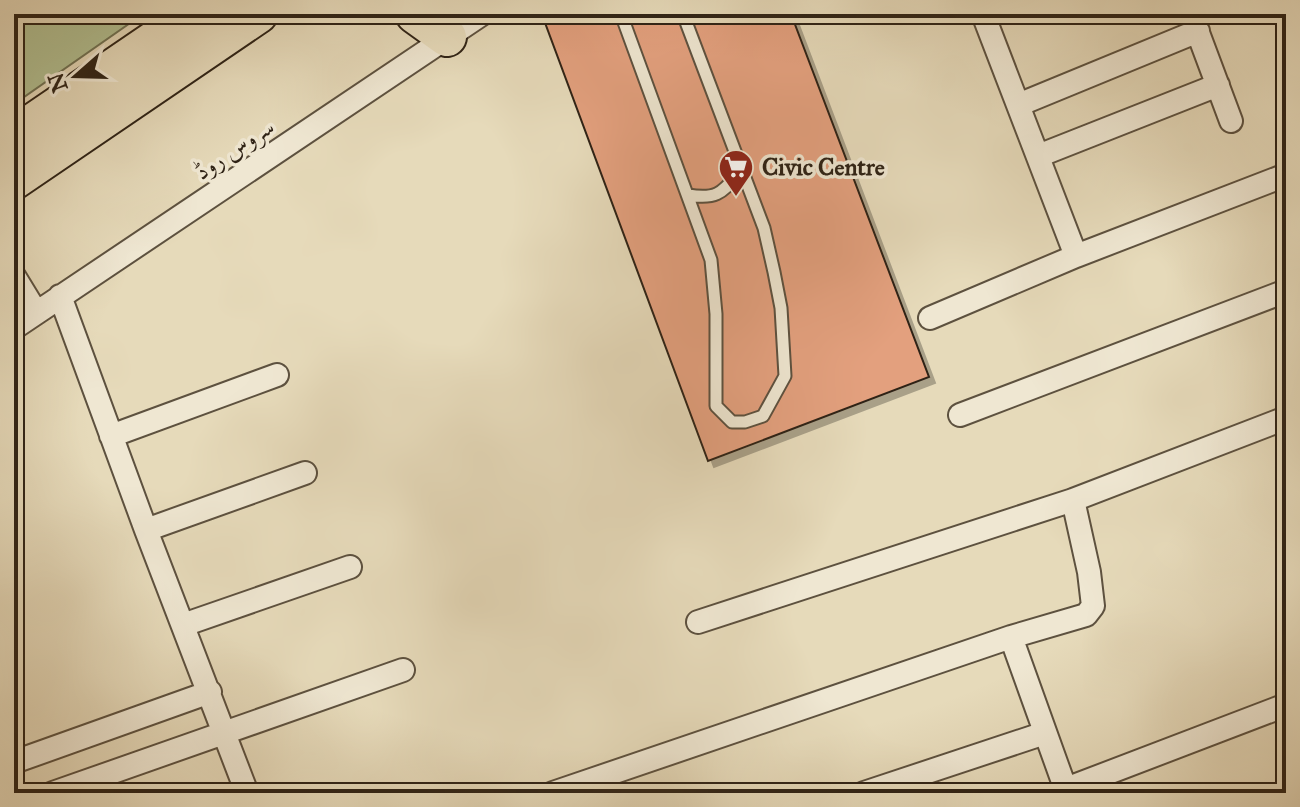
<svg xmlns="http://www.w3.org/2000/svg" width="1300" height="807" font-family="'IM FELL Great Primer',Amiri,serif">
<defs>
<filter id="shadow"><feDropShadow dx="6" dy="6" stdDeviation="0" flood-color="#0004"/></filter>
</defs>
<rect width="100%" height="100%" fill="#e6daba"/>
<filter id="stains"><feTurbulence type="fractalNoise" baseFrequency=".0025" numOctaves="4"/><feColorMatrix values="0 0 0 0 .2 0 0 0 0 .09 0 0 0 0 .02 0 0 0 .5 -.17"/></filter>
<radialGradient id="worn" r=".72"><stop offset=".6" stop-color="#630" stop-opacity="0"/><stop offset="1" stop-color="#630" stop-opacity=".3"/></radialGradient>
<path fill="#b2c092" stroke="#707254" stroke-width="2" d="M 21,14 L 143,14 L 14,104 L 14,19 Z"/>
<path fill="#e3a07e" stroke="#2f2316" stroke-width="2" filter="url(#shadow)" d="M 552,14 L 791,14 L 929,377 L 708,461 L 544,20 Z"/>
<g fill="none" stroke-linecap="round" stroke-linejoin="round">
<g stroke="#5d513f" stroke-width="15">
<path id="service" d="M 621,14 L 711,260 L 716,314 L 716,406 L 732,422 L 745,422 L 763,416 L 785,376 L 781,308 L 774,272 L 764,228 L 683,14
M 688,195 C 719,200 722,192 742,170"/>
</g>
<g stroke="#5d513f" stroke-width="26">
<path id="minor" d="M 983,14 L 1076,256
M 1191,14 L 1231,121
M 1018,105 L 1198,31
M 1038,156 L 1218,85
M 14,276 L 36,312
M 60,296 L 146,530 L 247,793
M 930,318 L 1076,256 L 1286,175
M 14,328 L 482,14
M 960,415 L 1286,291
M 111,436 L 277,375
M 146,530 L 305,473
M 698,622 L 1073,500 L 1286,418
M 183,625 L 350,567
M 1011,637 L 1067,793
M 14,762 L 210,692
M 1066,789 L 1286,705
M 53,793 L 403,670
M 553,793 L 1011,637 L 1086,615 L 1093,606 L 1089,572 L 1073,500
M 864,793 L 1045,733"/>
</g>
<g stroke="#2f2316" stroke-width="42">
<path id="trunk" d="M 415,14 L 447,37
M 14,136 L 193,14
M 14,180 L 258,14"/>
</g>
<use href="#service" stroke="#efe7d2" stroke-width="11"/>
<use href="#minor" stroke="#efe7d2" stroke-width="22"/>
<use href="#trunk" stroke="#e6daba" stroke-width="38"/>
</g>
<defs>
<g id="supermarket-pin" transform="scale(1.8)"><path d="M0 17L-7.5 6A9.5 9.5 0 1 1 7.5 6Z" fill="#8f2418" stroke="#efe7d2"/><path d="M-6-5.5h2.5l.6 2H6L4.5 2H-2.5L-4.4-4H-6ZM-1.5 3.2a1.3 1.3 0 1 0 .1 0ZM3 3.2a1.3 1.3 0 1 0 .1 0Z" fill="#fff"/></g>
</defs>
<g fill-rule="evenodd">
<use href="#supermarket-pin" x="736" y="167"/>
</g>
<g text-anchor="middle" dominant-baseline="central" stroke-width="7" stroke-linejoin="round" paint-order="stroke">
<g font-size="24" fill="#2f2316" stroke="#efe7d2">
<text transform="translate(234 149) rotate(-34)">سروس روڈ</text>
</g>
<g font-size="24" font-weight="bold" fill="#2f2316" stroke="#efe7d2" text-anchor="start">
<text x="762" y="167">Civic Centre</text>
</g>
</g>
<rect width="1300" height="807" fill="none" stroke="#e6daba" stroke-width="48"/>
<rect x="16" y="16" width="1268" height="775" fill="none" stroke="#2f2316" stroke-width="4"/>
<rect x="24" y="24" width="1252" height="759" fill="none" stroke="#2f2316" stroke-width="2"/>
<g transform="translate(76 76) rotate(250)" stroke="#efe7d2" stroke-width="6" paint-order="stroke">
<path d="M0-6L14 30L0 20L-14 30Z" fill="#2f2316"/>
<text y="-12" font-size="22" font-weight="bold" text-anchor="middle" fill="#2f2316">N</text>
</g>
<rect width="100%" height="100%" filter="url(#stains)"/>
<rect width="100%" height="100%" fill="url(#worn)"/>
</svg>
